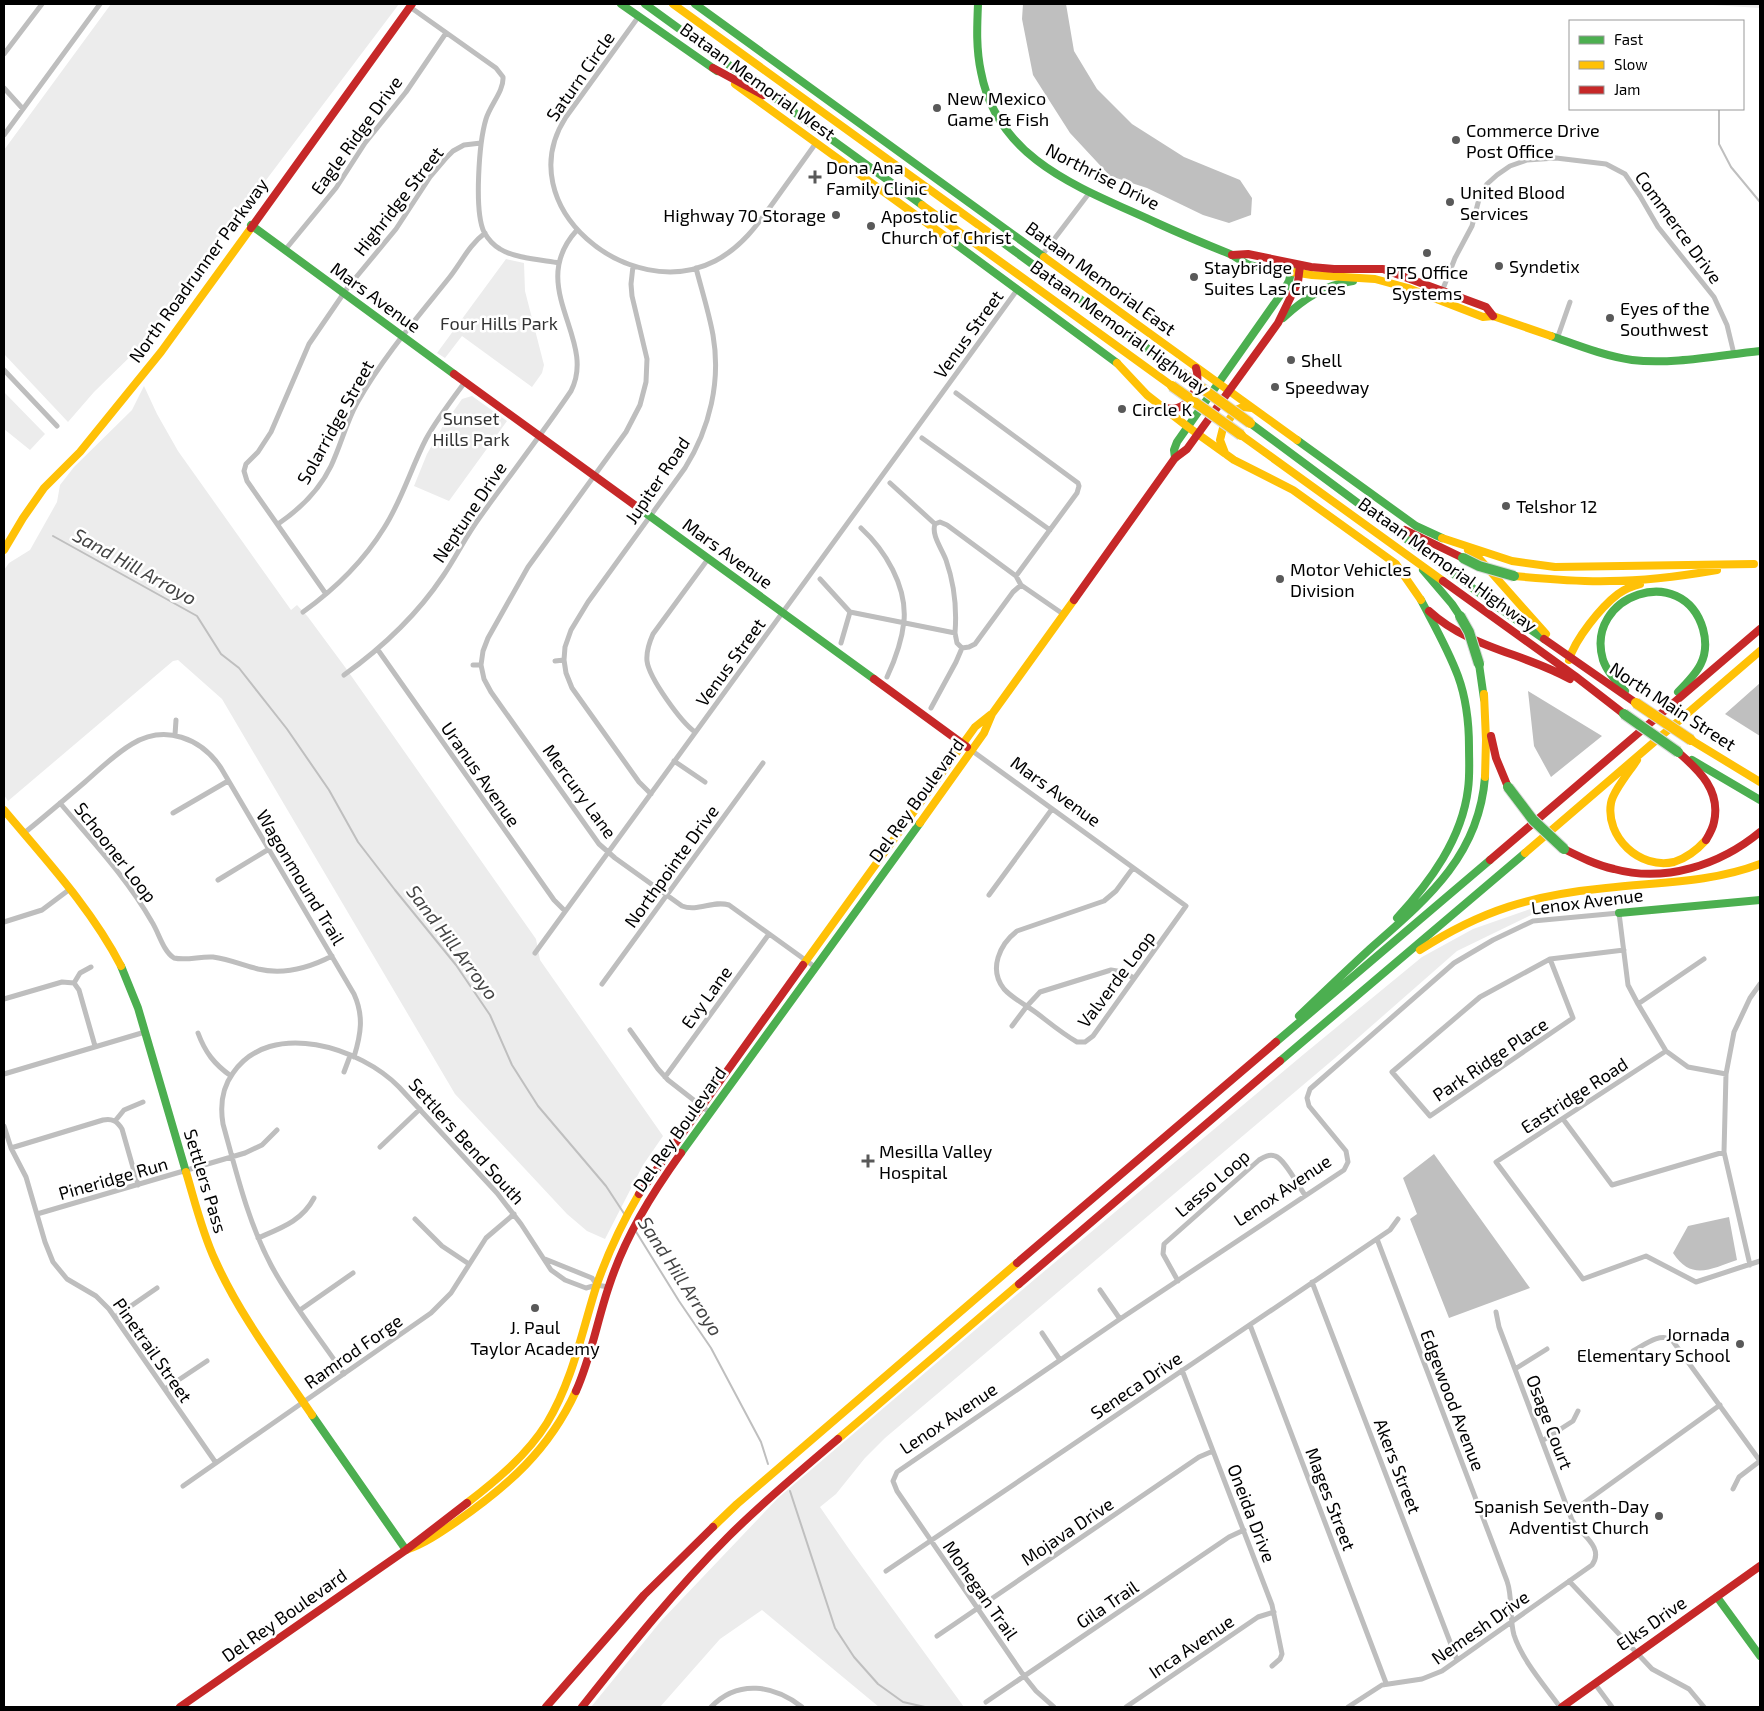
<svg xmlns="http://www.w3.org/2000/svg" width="1764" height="1711" font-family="'Exo 2',sans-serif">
<rect width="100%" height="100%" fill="#fff"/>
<path fill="#ececec" d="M 111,4 L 399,4 L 140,347 L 94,392 L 68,422 L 4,354 L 4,150 Z
M 1696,4 L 1760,4 L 1760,8 Z
M 506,259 L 524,263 L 525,291 L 544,365 L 542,373 L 532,387 L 462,336 L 445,358 L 437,353 Z
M 144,386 L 157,414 L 178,451 L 291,610 L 297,605 L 308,617 L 345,667 L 536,939 L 540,960 L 663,1136 L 643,1165 L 605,1239 L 587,1231 L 567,1214 L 455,1094 L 222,699 L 178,660 L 173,661 L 8,801 L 4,795 L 4,570 L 9,563 L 30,550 L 57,502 L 60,485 L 74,467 L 132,410 Z
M 4,392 L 45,434 L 30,450 L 4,429 Z
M 472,396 L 507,421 L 449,501 L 414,486 L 427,454 L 443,426 L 462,399 Z
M 1533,908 L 1533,914 L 1457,951 L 1335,1058 L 885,1438 L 865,1458 L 836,1494 L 820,1507 L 849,1549 L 964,1707 L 879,1707 L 762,1610 L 720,1639 L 660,1707 L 591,1707 L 661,1621 L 778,1498 L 1035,1279 L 1304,1054 L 1422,957 L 1473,929 Z"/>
<path fill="#bfbfbf" d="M 1023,4 L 1066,4 L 1074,51 L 1097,89 L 1132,124 L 1184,157 L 1240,180 L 1252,198 L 1251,215 L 1229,223 L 1203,215 L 1147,188 L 1110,176 L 1070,133 L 1033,75 L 1022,19 Z
M 1760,683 L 1760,736 L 1725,714 Z
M 1528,691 L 1602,736 L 1551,777 L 1534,746 Z
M 1434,1154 L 1530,1288 L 1449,1318 L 1410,1219 L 1417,1214 L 1403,1178 Z
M 1729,1217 L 1737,1260 C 1712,1268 1692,1282 1673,1253 L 1688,1226 Z"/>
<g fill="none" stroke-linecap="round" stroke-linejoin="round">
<path stroke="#bfbfbf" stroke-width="2" d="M 1719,109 L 1719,144 L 1731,167 L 1760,202
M 53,536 L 197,616 L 221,654 L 239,668 L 287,729 L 329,790 L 358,842 L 395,890 L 456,965 L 490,1015 L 512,1065 L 538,1106 L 606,1186 L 625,1215
M 635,1230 L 679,1301 L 711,1348 L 761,1442 L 768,1464
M 790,1491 L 835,1628 L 854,1657 L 878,1684 L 903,1702 L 925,1707"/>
<path stroke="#bebebe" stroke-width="5" d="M 410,7 L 496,68 L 503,77 C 504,91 490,105 486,119 C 479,142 474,211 484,232 C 488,239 493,245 500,249 C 514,258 542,260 559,263
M 639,16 L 566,117 C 508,206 630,305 715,261 C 744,246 760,221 778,196 C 791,178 803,161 816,143
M 4,54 L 42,4
M 4,88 L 23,109
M 4,135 L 100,4
M 285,250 L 336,188 L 365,143 L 406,92 L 446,33
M 1042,255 L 1090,192
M 633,266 L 631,284 L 632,296 L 647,359 L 646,382 L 640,405 L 626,432 L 528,567 L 488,638 L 483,651 L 481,665 L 484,679 L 491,692 L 599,844 L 615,858 L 682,906 C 698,912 713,900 729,905 L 815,967
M 1439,299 L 1455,258 L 1472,226 L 1479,199 L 1487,184 L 1497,175 L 1510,166 L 1527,160 L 1556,158 L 1606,164 L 1625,174 L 1640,196 L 1658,227 L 1714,297 L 1727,325 L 1734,354
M 1557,339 L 1570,302
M 4,370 L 57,426
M 956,393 L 1078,483 L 1079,486 L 1077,493 L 1016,576
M 922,438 L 1050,530
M 244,471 L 246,464 L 258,452 L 271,432 L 309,344 L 348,287 L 396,229 L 430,177 L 447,157 L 453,151 L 464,145 L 481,143
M 244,471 L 247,481 L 326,594
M 890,483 L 935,524 L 940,522 L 947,525 L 1016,576 L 1021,585 L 1063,614
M 278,524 C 300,509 319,491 331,466 C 341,445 346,423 357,403 C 383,357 417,318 449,278 C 461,263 469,245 485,233
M 935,524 C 931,535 942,549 946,560 C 954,583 957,608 955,633
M 861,528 C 885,550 907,586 904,621 C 902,640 895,660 887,677
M 820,579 L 850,612 L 955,633 L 957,643 L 962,648
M 303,612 C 335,589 363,562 384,528 C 402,500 411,468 426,439 C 437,419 451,401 465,382
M 841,643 L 850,612
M 378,650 L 554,900 L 565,911
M 555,661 L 564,660
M 473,665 L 481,665
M 344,675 C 383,647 417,615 443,576 C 456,557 466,536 480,517 C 510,475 542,434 571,391 C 598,339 525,287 577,230
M 931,708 L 956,662 L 962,648 L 969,647 L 975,644 L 1013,592 L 1021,585
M 695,732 C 681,722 649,678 647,661 C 646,651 649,643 653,634 L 708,559
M 175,735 L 176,720
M 971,750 L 1186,906 L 1093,1036 L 1085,1042 L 1077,1042 C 1063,1034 1051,1024 1038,1014 C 1028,1006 1013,999 1004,989 C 988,969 1000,944 1017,931 L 1104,901 L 1116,891 L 1133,868
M 674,761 L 705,782
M 651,794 L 639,782 L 572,688 L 566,673 L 564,660 L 565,647 L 571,630 L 588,602 L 685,468 C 710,428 721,381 713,335 C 709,313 702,291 696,268
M 60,803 C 92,841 127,878 152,922 C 159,933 163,951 174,958 C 187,961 200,956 213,957 C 228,959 243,965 258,969 C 284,975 309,968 332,956
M 173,813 L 228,781
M 23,834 C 44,817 64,800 85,782 C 100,769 115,754 132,744 C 165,724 201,738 221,768 L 354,994 C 364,1016 361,1034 354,1057
M 218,880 L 269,849
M 989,895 L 1052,809
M 4,922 L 42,910 L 70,889
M 535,953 L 1017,290
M 1550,959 L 1573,1018 L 1430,1116 L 1392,1072 L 1480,997 L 1550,959 L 1624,950
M 74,983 L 80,973 L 91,967
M 602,984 L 763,763
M 4,999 L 62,982 L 74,983 L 79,990 L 95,1046
M 1638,1004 L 1704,959
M 1012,1026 L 1027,1006 L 1040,992 L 1111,970 L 1123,972 L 1134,978
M 630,1030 L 658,1069 L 668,1080 L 709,1112
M 198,1033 C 205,1052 214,1064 231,1076
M 1666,1051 L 1496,1162 L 1583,1279 L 1646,1256 L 1696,1282 L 1760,1261
M 344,1072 L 350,1056
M 4,1074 L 145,1032
M 665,1077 L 769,934
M 1563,1119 L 1612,1185 L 1724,1152
M 115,1121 L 124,1110 L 143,1102
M 4,1126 L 11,1148 L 26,1177 L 45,1242 L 53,1262 L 67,1279 L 96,1296 L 109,1309 L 216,1463
M 380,1147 L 420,1109
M 11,1148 L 103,1120 C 112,1118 117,1121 122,1129 L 138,1185
M 37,1214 L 245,1153 L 262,1145 L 277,1130
M 415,1219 L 442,1246 L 469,1264
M 258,1238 C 281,1228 302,1221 314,1198
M 1377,1239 L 1507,1581 C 1513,1598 1509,1617 1514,1635 C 1522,1660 1545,1686 1560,1707
M 545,1259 L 592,1278 L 597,1285
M 1750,1265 L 1724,1152 L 1726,1074 L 1734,1032 L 1750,998 L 1760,984
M 1178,1281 L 1163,1254 L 1164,1244 L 1259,1160 C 1264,1157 1269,1154 1275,1156 C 1285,1159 1298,1186 1305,1195
M 1312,1282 L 1457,1660
M 1100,1290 L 1120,1319
M 300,1310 L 353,1273
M 115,1317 L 157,1288
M 1250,1325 L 1386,1683
M 1042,1333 L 1060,1360
M 1633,1351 C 1644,1345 1660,1332 1672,1340 L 1760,1461
M 1515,1369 L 1547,1349
M 1182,1370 L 1272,1605 L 1282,1654 L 1280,1659 L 1272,1666
M 344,1374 C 320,1338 291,1303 271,1265 C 248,1222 236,1171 223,1124 C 220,1106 222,1088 233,1073 C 271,1018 361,1048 399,1087 L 497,1193 L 521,1224 L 551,1270 L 565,1280 L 586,1288 L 597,1285 L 608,1287
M 165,1389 L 207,1361
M 1542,1441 L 1573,1421 L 1578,1411
M 183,1486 L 431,1313 L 451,1293 L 486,1238 L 514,1214
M 1733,1489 L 1739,1477 L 1760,1461
M 1569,1512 L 1581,1505 L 1720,1405
M 886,1571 L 1390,1230 L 1398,1219
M 1569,1581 L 1652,1669 L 1689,1689 L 1704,1707
M 937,1636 L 1199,1457 L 1213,1451
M 1595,1684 L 1612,1707
M 986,1702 L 1229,1537 L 1244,1530
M 711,1707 C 738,1679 774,1685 802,1707
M 1054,1707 L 1036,1691 L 1024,1676 L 897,1491 L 893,1481 L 897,1472 L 1120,1319 L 1344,1170 L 1348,1162 L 1346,1151 L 1309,1106 L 1307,1098 L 1310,1089 L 1454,963 L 1493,940 L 1533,921 L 1619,913 L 1628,985 L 1638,1004 L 1666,1051 L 1688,1067 L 1726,1074
M 1126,1707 L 1258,1617 L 1274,1612
M 1348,1707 L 1382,1685 L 1422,1679 L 1442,1671 L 1592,1565 C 1605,1547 1580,1534 1572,1520 L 1499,1327 L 1496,1312"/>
<path stroke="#4caf50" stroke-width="8" d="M 621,4 L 717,71
M 645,4 L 922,205
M 695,4 L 1044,257
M 978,4 C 977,27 976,49 981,72 C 998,162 1084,189 1157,223 C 1181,234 1205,244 1230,254 C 1237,257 1243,263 1250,265 C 1257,267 1265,268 1272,269
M 251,225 L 454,374
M 998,239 L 1181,373
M 953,242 L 1117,363
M 1283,318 C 1304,299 1324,285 1353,281
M 1551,336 C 1577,345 1604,356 1632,360 C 1672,365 1720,355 1760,351
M 1250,423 L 1502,610 L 1544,639
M 1297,440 L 1416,526 L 1442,538
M 1175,458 L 1174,450 L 1177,442 L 1284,290 L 1289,281 L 1292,268
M 636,506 L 874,679
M 1423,570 L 1452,604 L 1460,616
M 1479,664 L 1484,699
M 1625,691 C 1617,682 1607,672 1603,660 C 1584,595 1683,561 1703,629 C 1711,658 1697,673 1678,692
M 1692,760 L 1760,800
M 1619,913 L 1760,900
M 1397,918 C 1430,882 1462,839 1468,789 C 1470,775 1469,761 1469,747 C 1469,723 1466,698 1458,676 C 1448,649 1434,625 1421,600
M 121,966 L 138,1008 L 186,1172
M 1299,1016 C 1323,993 1347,970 1371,948 C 1427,899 1479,856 1485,777
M 1276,1042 L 1490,860
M 1280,1061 L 1525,853
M 681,1153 L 920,823
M 312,1415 L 406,1550
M 1717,1597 L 1760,1656"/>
<path stroke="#ffc107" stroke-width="8" d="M 673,4 L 998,239
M 735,84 L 953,242
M 922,205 L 1172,386
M 1044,257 L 1297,440
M 1272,269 L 1312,275 L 1375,279 L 1408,288 L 1483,317 L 1493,316 L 1551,336
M 1117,363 L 1147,395 L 1188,427 L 1234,460 L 1293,490 L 1396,564 L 1421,600
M 1241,435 L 1443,581
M 1225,453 L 1220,440 L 1223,428 L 1236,410 L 1243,407 L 1252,408
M 1442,538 L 1512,561 L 1555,567 L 1754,564
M 4,550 L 23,518 L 44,488 L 80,452 L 161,352 L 251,228
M 1468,550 L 1476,555 L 1546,634
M 1514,576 C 1546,579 1578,582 1610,581 C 1646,581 1682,576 1717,570
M 1569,660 C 1575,639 1601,607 1618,594 C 1625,589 1632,586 1640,584
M 1484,694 L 1486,740 L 1485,777
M 1691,740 L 1760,782
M 1637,760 C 1630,771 1613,791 1611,803 C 1605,837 1640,870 1674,862 C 1687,858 1697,850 1706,840
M 4,810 C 46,860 91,908 121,966
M 920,823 L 984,733 L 992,714 L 1074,600
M 1525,853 L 1760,651
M 1420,950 C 1482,910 1533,895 1606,888 C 1658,882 1710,883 1760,864
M 803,965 L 975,727 L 990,715
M 186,1172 C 195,1202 202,1232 215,1260 C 240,1316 278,1365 312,1415
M 838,1439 L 1019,1284
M 467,1503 C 497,1480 527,1455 547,1423 C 573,1380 582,1331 597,1284 C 608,1253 622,1223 639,1194
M 713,1527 L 737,1504 L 1017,1263
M 406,1550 C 424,1544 440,1533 456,1522 C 508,1486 549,1450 576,1391"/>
<path stroke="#c62828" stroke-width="8" d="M 713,68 L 763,95
M 251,228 L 412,4
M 1232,255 L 1248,254 L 1311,267 L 1334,269 L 1383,269 L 1486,307 L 1493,316
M 454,374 L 636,506
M 1166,408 C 1188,413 1202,387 1196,368
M 1405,530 L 1463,558
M 1443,581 L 1575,676 L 1624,714
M 1074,600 L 1175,458 L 1187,449 L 1278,323 L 1298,282 L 1300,265
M 1429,611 C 1469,648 1524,653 1570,679
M 1544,639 L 1636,703
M 874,679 L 967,747
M 1491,736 L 1496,758 L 1508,787
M 1678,752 C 1700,771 1721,791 1714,822 C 1713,828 1709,835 1706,840
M 1564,849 C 1580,857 1596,865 1614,869 C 1665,883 1720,865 1760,832
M 1490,860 L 1760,629
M 639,1194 L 803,965
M 1017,1263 L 1276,1042
M 1019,1284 L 1280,1061
M 576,1391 C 591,1358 597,1321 609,1286 C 625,1237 651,1195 681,1153
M 180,1707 L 406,1550 L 467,1503
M 546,1707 L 644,1595 L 713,1527
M 582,1707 C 628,1649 675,1590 728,1537 C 762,1503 800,1471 838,1439
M 1562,1707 L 1760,1566"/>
<g stroke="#dbdbdb" stroke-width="12" stroke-linecap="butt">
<path id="fast-bridge" d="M 1463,558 L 1479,566 L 1514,576
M 1460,616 L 1469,632 L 1479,664
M 1624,714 L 1678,752
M 1508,787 L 1533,820 L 1564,849"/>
</g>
<g stroke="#dbdbdb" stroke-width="12" stroke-linecap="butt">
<path id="slow-bridge" d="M 1181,373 L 1250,423
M 1172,386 L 1241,435
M 1636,703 L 1691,740"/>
</g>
<use href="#fast-bridge" stroke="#4caf50" stroke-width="10"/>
<use href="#slow-bridge" stroke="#ffc107" stroke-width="10"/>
</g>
<g fill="#595959" stroke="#fff" stroke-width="2">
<circle cx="937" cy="108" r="5"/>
<circle cx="1456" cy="140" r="5"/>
<path d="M812.5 169.5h5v5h5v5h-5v5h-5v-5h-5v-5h5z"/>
<circle cx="1450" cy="202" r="5"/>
<circle cx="836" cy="215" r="5"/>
<circle cx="871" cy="226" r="5"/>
<circle cx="1427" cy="253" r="5"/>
<circle cx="1499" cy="266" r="5"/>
<circle cx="1194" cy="277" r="5"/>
<circle cx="1610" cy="318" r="5"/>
<circle cx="1291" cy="360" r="5"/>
<circle cx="1275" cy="387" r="5"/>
<circle cx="1122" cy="409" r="5"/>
<circle cx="1506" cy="506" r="5"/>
<circle cx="1280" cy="579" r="5"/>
<path d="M865.5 1153.5h5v5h5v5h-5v5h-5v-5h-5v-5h5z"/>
<circle cx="535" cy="1308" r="5"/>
<circle cx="1740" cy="1344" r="5"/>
<circle cx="1659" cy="1516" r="5"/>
</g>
<g text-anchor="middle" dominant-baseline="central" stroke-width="5" stroke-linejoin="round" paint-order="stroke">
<g font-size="18" fill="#000" stroke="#fff">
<text transform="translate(580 76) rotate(-55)">Saturn Circle</text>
<text transform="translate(758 81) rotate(36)">Bataan Memorial West</text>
<text transform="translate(356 135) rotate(-54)">Eagle Ridge Drive</text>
<text transform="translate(1103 176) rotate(27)">Northrise Drive</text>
<text transform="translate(398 201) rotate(-52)">Highridge Street</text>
<text transform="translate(1679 227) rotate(54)">Commerce Drive</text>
<text transform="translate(198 270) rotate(-54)">North Roadrunner Parkway</text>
<text transform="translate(1101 278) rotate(36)">Bataan Memorial East</text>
<text transform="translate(376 297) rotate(36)">Mars Avenue</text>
<text transform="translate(1120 327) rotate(36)">Bataan Memorial Highway</text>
<text transform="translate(968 334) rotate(-54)">Venus Street</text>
<text transform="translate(335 422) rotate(-61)">Solarridge Street</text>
<text transform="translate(657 480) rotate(-56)">Jupiter Road</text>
<text transform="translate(469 512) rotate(-56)">Neptune Drive</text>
<text transform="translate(728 553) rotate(36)">Mars Avenue</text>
<text transform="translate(1448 564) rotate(36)">Bataan Memorial Highway</text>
<text transform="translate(730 662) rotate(-54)">Venus Street</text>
<text transform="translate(1673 706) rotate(33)">North Main Street</text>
<text transform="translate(481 774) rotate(55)">Uranus Avenue</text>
<text transform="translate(580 791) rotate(54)">Mercury Lane</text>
<text transform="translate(1056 791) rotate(36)">Mars Avenue</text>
<text transform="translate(916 800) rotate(-54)">Del Rey Boulevard</text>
<text transform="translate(116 852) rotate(52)">Schooner Loop</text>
<text transform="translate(671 866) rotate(-54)">Northpointe Drive</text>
<text transform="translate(301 877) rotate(59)">Wagonmound Trail</text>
<text transform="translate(1587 901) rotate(-7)">Lenox Avenue</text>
<text transform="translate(1116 979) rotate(-53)">Valverde Loop</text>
<text transform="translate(706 997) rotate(-54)">Evy Lane</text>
<text transform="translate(1490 1059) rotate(-34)">Park Ridge Place</text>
<text transform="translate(1574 1095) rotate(-33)">Eastridge Road</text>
<text transform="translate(679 1129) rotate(-55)">Del Rey Boulevard</text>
<text transform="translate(467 1141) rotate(48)">Settlers Bend South</text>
<text transform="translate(113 1178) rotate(-16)">Pineridge Run</text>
<text transform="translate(206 1181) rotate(73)">Settlers Pass</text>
<text transform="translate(1212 1183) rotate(-41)">Lasso Loop</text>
<text transform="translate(1282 1190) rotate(-34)">Lenox Avenue</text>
<text transform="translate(153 1350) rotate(55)">Pinetrail Street</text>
<text transform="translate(353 1351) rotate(-35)">Ramrod Forge</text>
<text transform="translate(1136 1385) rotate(-34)">Seneca Drive</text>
<text transform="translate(1453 1400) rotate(69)">Edgewood Avenue</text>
<text transform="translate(948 1418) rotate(-34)">Lenox Avenue</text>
<text transform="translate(1550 1422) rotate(69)">Osage Court</text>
<text transform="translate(1398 1466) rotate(69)">Akers Street</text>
<text transform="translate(1331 1499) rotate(69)">Mages Street</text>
<text transform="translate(1252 1513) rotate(69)">Oneida Drive</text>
<text transform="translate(1067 1531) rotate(-34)">Mojava Drive</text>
<text transform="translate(981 1590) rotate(55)">Mohegan Trail</text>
<text transform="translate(1107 1604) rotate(-34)">Gila Trail</text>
<text transform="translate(284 1615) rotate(-35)">Del Rey Boulevard</text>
<text transform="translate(1651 1623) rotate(-35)">Elks Drive</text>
<text transform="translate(1480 1627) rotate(-35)">Nemesh Drive</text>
<text transform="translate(1191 1646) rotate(-34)">Inca Avenue</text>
</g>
<g font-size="18" fill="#000" stroke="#fff" text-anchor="start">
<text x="947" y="98">New Mexico<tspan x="947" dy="21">Game &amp; Fish</tspan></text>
<text x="1466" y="130">Commerce Drive<tspan x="1466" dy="21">Post Office</tspan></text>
<text x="826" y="167">Dona Ana<tspan x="826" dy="21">Family Clinic</tspan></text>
<text x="1460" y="192">United Blood<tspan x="1460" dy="21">Services</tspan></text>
<text x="826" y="215" text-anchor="end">Highway 70 Storage</text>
<text x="881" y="216">Apostolic<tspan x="881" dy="21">Church of Christ</tspan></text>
<text x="1509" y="266">Syndetix</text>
<text x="1204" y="267">Staybridge<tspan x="1204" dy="21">Suites Las Cruces</tspan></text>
<text x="1427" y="272" text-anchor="middle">PTS Office<tspan x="1427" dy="21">Systems</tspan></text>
<text x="1620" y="308">Eyes of the<tspan x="1620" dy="21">Southwest</tspan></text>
<text x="1301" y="360">Shell</text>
<text x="1285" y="387">Speedway</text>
<text x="1132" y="409">Circle K</text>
<text x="1516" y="506">Telshor 12</text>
<text x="1290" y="569">Motor Vehicles<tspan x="1290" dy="21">Division</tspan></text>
<text x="879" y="1151">Mesilla Valley<tspan x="879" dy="21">Hospital</tspan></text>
<text x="535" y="1327" text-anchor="middle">J. Paul<tspan x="535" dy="21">Taylor Academy</tspan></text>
<text x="1730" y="1334" text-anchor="end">Jornada<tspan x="1730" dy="21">Elementary School</tspan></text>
<text x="1649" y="1506" text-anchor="end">Spanish Seventh-Day<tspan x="1649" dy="21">Adventist Church</tspan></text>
</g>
<g font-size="18" fill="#333" stroke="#fff">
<text x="499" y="323">Four Hills Park</text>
<text x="471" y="418">Sunset<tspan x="471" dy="21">Hills Park</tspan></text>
</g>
<g font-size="19" font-style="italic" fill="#444" stroke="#fff">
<text transform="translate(135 566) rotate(29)">Sand Hill Arroyo</text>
<text transform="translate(453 942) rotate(53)">Sand Hill Arroyo</text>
<text transform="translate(681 1276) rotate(57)">Sand Hill Arroyo</text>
</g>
</g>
<rect width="1764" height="1711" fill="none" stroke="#000000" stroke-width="10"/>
<rect x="1569" y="20" width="175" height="90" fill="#ffffff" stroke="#999999"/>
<rect x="1579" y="36" width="25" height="8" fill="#4caf50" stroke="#999999"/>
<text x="1614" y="45" font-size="15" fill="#000000">Fast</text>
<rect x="1579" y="61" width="25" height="8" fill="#ffc107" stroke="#999999"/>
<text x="1614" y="70" font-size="15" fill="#000000">Slow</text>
<rect x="1579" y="86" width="25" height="8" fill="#c62828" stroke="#999999"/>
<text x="1614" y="95" font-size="15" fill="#000000">Jam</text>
</svg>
